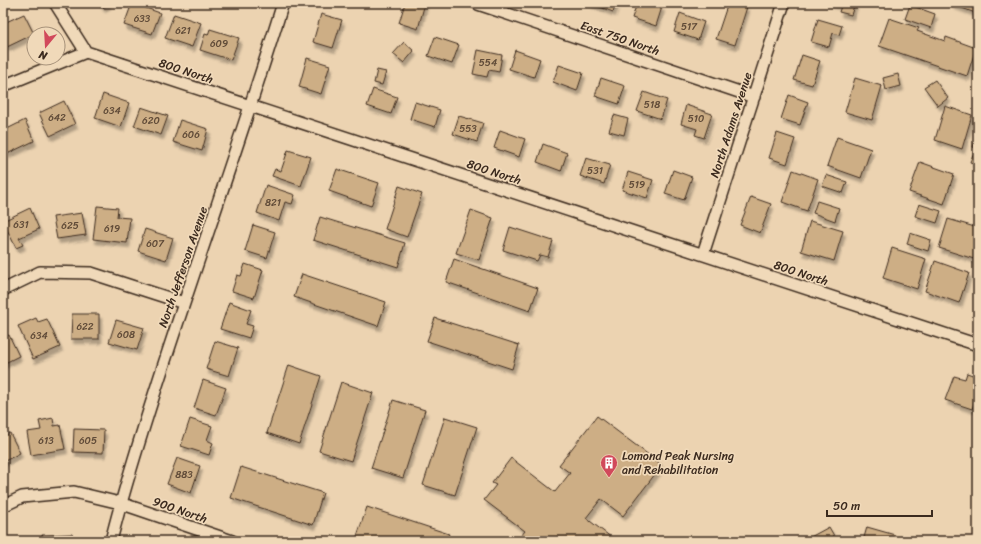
<svg xmlns="http://www.w3.org/2000/svg" width="981" height="544" font-family="Sriracha,sans-serif">
<defs>
<filter id="shadow"><feDropShadow dx="2.5" dy="4.5" stdDeviation="1" flood-color="#0004"/></filter>
</defs>
<rect width="100%" height="100%" fill="#ecd3b1"/>
<filter id="ink" filterUnits="userSpaceOnUse"><feTurbulence type="fractalNoise" baseFrequency=".025" numOctaves="2"/><feDisplacementMap in="SourceGraphic" scale="8" xChannelSelector="R" yChannelSelector="G"/><feConvolveMatrix kernelMatrix="1 2 1 2 8 2 1 2 1" color-interpolation-filters="sRGB"/></filter>
<g filter="url(#ink)">
<path fill="#cdae85" stroke="#3b2a1e" filter="url(#shadow)" d="M 99,3 L 109,3 L 103,8 Z
M 132,3 L 160,13 L 152,34 L 124,25 Z
M 405,3 L 425,3 L 418,29 L 399,23 Z
M 589,3 L 616,3 L 613,12 Z
M 637,3 L 650,3 L 662,7 L 656,26 L 632,18 Z
M 728,3 L 747,7 L 735,45 L 716,39 Z
M 830,3 L 855,3 L 851,15 L 839,12 L 841,6 Z
M 951,3 L 978,3 L 978,14 L 951,4 Z
M 910,5 L 935,14 L 931,28 L 905,19 Z
M 680,13 L 704,22 L 698,40 L 674,32 Z
M 24,14 L 34,34 L 7,47 L 3,38 L 3,17 L 6,22 Z
M 174,14 L 201,23 L 192,47 L 165,38 Z
M 321,14 L 342,20 L 333,48 L 313,42 Z
M 889,18 L 919,28 L 917,31 L 945,41 L 946,37 L 976,48 L 967,76 L 879,46 Z
M 818,19 L 842,26 L 839,35 L 833,33 L 829,47 L 811,42 Z
M 210,29 L 239,38 L 231,60 L 200,50 L 205,34 L 208,35 Z
M 435,37 L 459,45 L 452,64 L 428,56 Z
M 404,42 L 414,51 L 404,63 L 393,54 Z
M 478,50 L 502,55 L 499,72 L 489,70 L 487,77 L 473,74 Z
M 515,50 L 540,59 L 534,77 L 509,69 Z
M 802,55 L 820,61 L 812,85 L 794,80 Z
M 307,58 L 330,65 L 321,94 L 299,87 Z
M 559,65 L 583,73 L 577,91 L 553,82 Z
M 377,70 L 386,72 L 382,85 L 374,83 Z
M 898,74 L 901,86 L 886,90 L 883,78 Z
M 601,78 L 625,86 L 619,104 L 595,96 Z
M 855,78 L 882,86 L 872,120 L 845,112 Z
M 935,80 L 948,98 L 938,106 L 924,87 Z
M 373,89 L 397,97 L 391,114 L 367,106 Z
M 644,92 L 667,100 L 661,119 L 637,111 Z
M 103,94 L 129,103 L 121,127 L 95,118 Z
M 789,95 L 808,102 L 800,125 L 781,119 Z
M 64,101 L 75,124 L 50,136 L 39,113 Z
M 415,102 L 440,110 L 435,127 L 410,119 Z
M 686,105 L 712,114 L 704,138 L 695,135 L 697,129 L 681,124 Z
M 945,106 L 972,115 L 962,149 L 935,140 Z
M 141,107 L 168,116 L 161,135 L 134,126 Z
M 614,115 L 628,119 L 624,135 L 609,131 Z
M 459,116 L 483,123 L 477,142 L 453,134 Z
M 25,120 L 34,141 L 7,154 L 3,144 L 3,131 Z
M 180,120 L 208,129 L 202,151 L 173,142 Z
M 500,130 L 525,139 L 519,157 L 494,148 Z
M 978,132 L 978,149 L 973,147 Z
M 777,133 L 795,139 L 787,164 L 769,158 Z
M 837,137 L 871,149 L 861,178 L 827,166 Z
M 543,144 L 567,153 L 561,171 L 537,162 Z
M 288,150 L 311,157 L 301,186 L 272,176 L 275,169 L 281,171 Z
M 974,152 L 978,153 L 978,165 L 970,162 Z
M 586,158 L 610,165 L 604,184 L 580,176 Z
M 920,162 L 954,174 L 944,204 L 909,192 Z
M 337,169 L 379,183 L 371,206 L 329,191 Z
M 673,170 L 692,177 L 684,200 L 665,194 Z
M 793,170 L 818,179 L 807,211 L 782,202 Z
M 628,172 L 653,180 L 647,198 L 622,190 Z
M 826,175 L 847,182 L 843,193 L 822,186 Z
M 266,185 L 295,195 L 292,204 L 285,202 L 279,221 L 257,213 Z
M 399,186 L 422,194 L 407,237 L 385,229 Z
M 751,197 L 771,204 L 760,233 L 740,225 Z
M 817,201 L 839,208 L 835,221 L 813,213 Z
M 919,204 L 941,211 L 937,223 L 915,216 Z
M 97,206 L 118,208 L 117,217 L 130,218 L 127,243 L 93,239 Z
M 30,208 L 39,229 L 19,238 L 23,245 L 16,248 L 3,221 Z
M 471,210 L 493,218 L 479,260 L 456,253 Z
M 82,213 L 86,235 L 57,239 L 53,217 Z
M 320,217 L 405,243 L 398,267 L 313,240 Z
M 948,219 L 978,228 L 978,246 L 974,259 L 939,248 Z
M 810,221 L 843,231 L 834,261 L 801,251 Z
M 253,225 L 275,232 L 267,258 L 245,251 Z
M 510,227 L 553,241 L 548,257 L 540,255 L 537,261 L 503,250 Z
M 145,229 L 173,238 L 166,260 L 138,251 Z
M 910,233 L 931,240 L 928,251 L 907,244 Z
M 892,248 L 926,259 L 917,289 L 883,278 Z
M 454,259 L 538,288 L 530,311 L 446,282 Z
M 935,261 L 969,273 L 959,303 L 925,291 Z
M 245,264 L 263,270 L 254,298 L 232,291 L 237,275 L 241,276 Z
M 302,274 L 386,302 L 378,326 L 294,297 Z
M 229,302 L 251,310 L 246,324 L 253,326 L 249,338 L 220,329 Z
M 72,314 L 99,314 L 99,339 L 71,339 Z
M 36,318 L 38,322 L 47,319 L 60,347 L 33,359 L 18,326 Z
M 435,318 L 519,345 L 512,369 L 427,341 Z
M 116,320 L 144,328 L 137,350 L 109,342 Z
M 9,335 L 19,356 L 3,364 L 3,337 Z
M 215,341 L 238,348 L 229,376 L 206,369 Z
M 289,365 L 321,376 L 299,444 L 267,433 Z
M 967,373 L 978,377 L 978,392 L 972,409 L 945,400 L 954,376 L 965,379 Z
M 203,380 L 226,388 L 216,415 L 194,408 Z
M 341,382 L 373,393 L 351,461 L 319,451 Z
M 393,400 L 425,410 L 403,478 L 371,468 Z
M 597,416 L 662,465 L 623,516 L 601,499 L 586,518 L 616,541 L 517,541 L 525,531 L 484,500 L 496,485 L 492,483 L 511,458 L 555,492 L 570,473 L 559,465 Z
M 445,417 L 477,427 L 455,495 L 423,485 Z
M 53,418 L 54,426 L 60,425 L 65,449 L 31,455 L 27,432 L 41,430 L 39,421 Z
M 190,419 L 212,426 L 207,440 L 213,443 L 209,455 L 181,446 Z
M 74,429 L 104,430 L 103,453 L 73,452 Z
M 10,433 L 20,453 L 3,462 L 3,436 Z
M 177,458 L 200,466 L 191,493 L 167,484 Z
M 241,467 L 323,493 L 313,525 L 231,498 Z
M 367,507 L 449,534 L 446,541 L 362,541 L 356,539 Z
M 829,527 L 837,541 L 806,541 L 805,540 Z
M 867,527 L 895,535 L 893,541 L 863,541 Z
M 72,534 L 73,541 L 43,541 L 42,535 Z"/>
<g fill="none" stroke-linecap="round" stroke-linejoin="round">
<g stroke="#3b2a1e" stroke-width="14">
<path id="street" d="M 55,3 L 86,52
M 478,4 L 754,97
M 3,86 L 86,52 L 978,345
M 703,254 L 784,3
M 3,290 L 40,272 L 91,273 L 184,303
M 3,506 L 22,497 L 74,492 L 120,503 L 232,541
M 111,541 C 125,484 143,429 161,373 C 201,250 245,127 283,3"/>
</g>
<use href="#street" stroke="#f0d9b9" stroke-width="11"/>
</g>
</g>
<defs>
<g id="building-pin" transform="scale(0.9)"><path d="M0 17L-7.5 6A9.5 9.5 0 1 1 7.5 6Z" fill="#d1495b" stroke="#f0d9b9"/><path d="M-4-6H4V6H1V3H-1V6H-4ZM-2.5-4.3h1.7v1.8h-1.7ZM.8-4.3h1.7v1.8H.8ZM-2.5-1h1.7V.8h-1.7ZM.8-1h1.7V.8H.8Z" fill="#fff"/></g>
</defs>
<g fill-rule="evenodd">
<use href="#building-pin" x="609" y="463"/>
</g>
<g text-anchor="middle" dominant-baseline="central" stroke-width="3.5" stroke-linejoin="round" paint-order="stroke">
<g font-size="10" fill="#604b38">
<text x="142" y="19">633</text>
<text x="689" y="27">517</text>
<text x="183" y="31">621</text>
<text x="219" y="44">609</text>
<text x="488" y="63">554</text>
<text x="652" y="105">518</text>
<text x="112" y="111">634</text>
<text x="57" y="118">642</text>
<text x="696" y="119">510</text>
<text x="151" y="121">620</text>
<text x="468" y="129">553</text>
<text x="191" y="135">606</text>
<text x="595" y="171">531</text>
<text x="637" y="185">519</text>
<text x="273" y="203">821</text>
<text x="21" y="225">631</text>
<text x="70" y="226">625</text>
<text x="112" y="229">619</text>
<text x="155" y="244">607</text>
<text x="85" y="327">622</text>
<text x="126" y="335">608</text>
<text x="39" y="336">634</text>
<text x="46" y="441">613</text>
<text x="88" y="441">605</text>
<text x="184" y="475">883</text>
</g>
<g font-size="12" fill="#3b2a1e" stroke="#f0d9b9">
<text transform="translate(620 38) rotate(19)">East 750 North</text>
<text transform="translate(186 71) rotate(18)">800 North</text>
<text transform="translate(731 125) rotate(-72)">North Adams Avenue</text>
<text transform="translate(494 172) rotate(18)">800 North</text>
<text transform="translate(183 267) rotate(-71)">North Jefferson Avenue</text>
<text transform="translate(801 273) rotate(18)">800 North</text>
<text transform="translate(180 510) rotate(19)">900 North</text>
</g>
<g font-size="12" fill="#3b2a1e" stroke="#f0d9b9" text-anchor="start">
<text x="622" y="456">Lomond Peak Nursing<tspan x="622" dy="14">and Rehabilitation</tspan></text>
</g>
</g>
<rect width="981" height="544" fill="none" stroke="#f0d9b9" stroke-width="16"/>
<rect x="8" y="8" width="965" height="528" fill="none" stroke="#3b2a1e" stroke-width="1.5" filter="url(#ink)"/>
<g transform="translate(46 46) rotate(198)"><circle r="19" fill="#f0d9b9" stroke="#a8937b"/>
<path d="M0-3L7 15L0 10L-7 15Z" fill="#d1495b"/>
<text y="-6" font-size="11" font-weight="bold" text-anchor="middle" fill="#3b2a1e">N</text>
</g>
<path d="M827 510v6h105v-6" fill="none" stroke="#3b2a1e" stroke-width="2"/>
<text x="833" y="510" font-size="12" fill="#3b2a1e" stroke="#f0d9b9" stroke-width="3" paint-order="stroke">50 m</text>
</svg>
